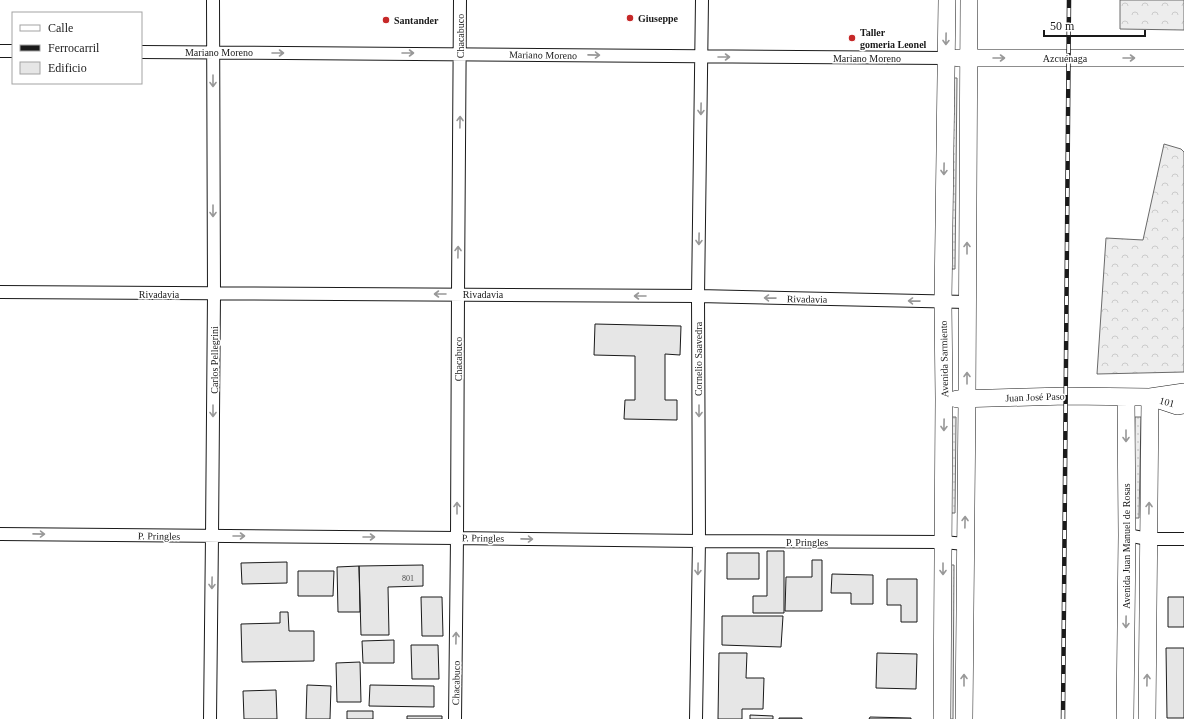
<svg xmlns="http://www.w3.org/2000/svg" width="1184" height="719" font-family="Georgia,serif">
<defs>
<pattern id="grass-dots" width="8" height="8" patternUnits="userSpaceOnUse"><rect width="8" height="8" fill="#ededed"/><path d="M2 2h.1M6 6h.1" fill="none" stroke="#cbcbcb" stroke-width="1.8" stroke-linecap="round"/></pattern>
<pattern id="forest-crowns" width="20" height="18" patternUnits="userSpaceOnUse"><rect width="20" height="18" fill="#ededed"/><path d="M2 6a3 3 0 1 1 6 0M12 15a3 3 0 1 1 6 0" fill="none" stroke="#cbcbcb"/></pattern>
</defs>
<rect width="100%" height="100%" fill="#fff"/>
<path fill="url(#grass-dots)" stroke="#6a6a6a" d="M 952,78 L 957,78 L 955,269 L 950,269 Z
M 951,417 L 956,417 L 955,513 L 950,513 Z
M 1135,417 L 1141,417 L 1139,518 L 1133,518 Z
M 948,565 L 954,565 L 953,719 L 947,719 Z"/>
<path fill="url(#forest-crowns)" stroke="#6a6a6a" d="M 1120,0 L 1184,0 L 1184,30 L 1120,29 Z
M 1164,144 L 1181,149 L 1184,152 L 1184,372 L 1097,374 L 1106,238 L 1143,240 Z"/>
<path fill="#e6e6e6" stroke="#1a1a1a" d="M 595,324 L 681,326 L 680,355 L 665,354 L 665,400 L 677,400 L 677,420 L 624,419 L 625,400 L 635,400 L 635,356 L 594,355 Z
M 767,551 L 784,551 L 784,613 L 753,613 L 753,596 L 767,596 Z
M 727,553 L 759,553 L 759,579 L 727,579 Z
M 812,560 L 822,560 L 822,611 L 785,611 L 786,577 L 812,577 Z
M 287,562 L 287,583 L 242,584 L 241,563 Z
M 423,565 L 423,586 L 388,587 L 389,635 L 361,635 L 359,566 Z
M 359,566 L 360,612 L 338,612 L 337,567 Z
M 298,571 L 334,571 L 333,596 L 298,596 Z
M 832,574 L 873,575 L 873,604 L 851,604 L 851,593 L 831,593 Z
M 887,579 L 917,579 L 917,622 L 901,622 L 901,605 L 887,605 Z
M 421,597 L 442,597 L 443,636 L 422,636 Z
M 1168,597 L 1184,597 L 1184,627 L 1168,627 Z
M 280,612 L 288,612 L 289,631 L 314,631 L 314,661 L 242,662 L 241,624 L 280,623 Z
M 722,616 L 783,616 L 781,647 L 722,645 Z
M 394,640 L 394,663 L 363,663 L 362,641 Z
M 411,645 L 438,645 L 439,679 L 412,679 Z
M 1166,648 L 1184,648 L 1184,718 L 1167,718 Z
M 719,653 L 747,653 L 746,678 L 764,678 L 763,709 L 742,709 L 742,719 L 718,719 Z
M 877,653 L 917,654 L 916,689 L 876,688 Z
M 360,662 L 361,702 L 337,702 L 336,663 Z
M 307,685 L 331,686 L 330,719 L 306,719 Z
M 370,685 L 434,686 L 434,707 L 369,706 Z
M 276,690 L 277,719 L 244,719 L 243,691 Z
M 347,711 L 373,711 L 373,719 L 347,719 Z
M 750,715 L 773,716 L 773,719 L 750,719 Z
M 407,716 L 442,716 L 442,719 L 407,719 Z
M 870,717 L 911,718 L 911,719 L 869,719 Z
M 779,718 L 802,718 L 802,719 L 779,719 Z"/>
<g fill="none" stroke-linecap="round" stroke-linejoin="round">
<g stroke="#1a1a1a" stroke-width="14">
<path id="street" d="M 0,51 L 13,51
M 141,52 L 946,58
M 0,292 L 698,296 L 967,302
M 0,534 L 457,538 L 699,541 L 943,542 L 965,544
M 1127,535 L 1148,539 L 1184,539
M 210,719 L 212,536 L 214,294 L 213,0
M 455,719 L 457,538 L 458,294 L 460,0
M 696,719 L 699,541 L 698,296 L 702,0"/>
</g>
<g stroke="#1a1a1a" stroke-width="18">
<path id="secondary" d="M 958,58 L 1184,58
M 957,399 L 1066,396 L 1150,397 L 1184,392
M 1156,399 L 1177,406 L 1184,405
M 942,719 L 944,399 L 943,302 L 947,0
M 964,719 L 967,400 L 969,0
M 1125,719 L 1127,535 L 1126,397
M 1147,719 L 1150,397"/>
</g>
<use href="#street" stroke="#fff" stroke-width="12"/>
<use href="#secondary" stroke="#fff" stroke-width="17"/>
<g stroke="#1a1a1a" stroke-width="4.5">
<path id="rail" d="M 1063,719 L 1069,0"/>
</g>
<use href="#rail" stroke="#fff" stroke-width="3" stroke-dasharray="9" stroke-linecap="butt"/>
</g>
<defs><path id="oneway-shaft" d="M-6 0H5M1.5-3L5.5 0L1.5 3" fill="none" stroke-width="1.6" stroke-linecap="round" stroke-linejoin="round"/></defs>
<g stroke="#989898">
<use href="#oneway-shaft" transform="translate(946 39) rotate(91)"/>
<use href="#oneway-shaft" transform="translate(278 53)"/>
<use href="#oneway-shaft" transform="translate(408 53)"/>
<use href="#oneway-shaft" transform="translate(594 55) rotate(1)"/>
<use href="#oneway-shaft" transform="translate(724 57)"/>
<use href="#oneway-shaft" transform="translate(999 58)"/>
<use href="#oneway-shaft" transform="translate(1129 58)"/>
<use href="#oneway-shaft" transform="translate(213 81) rotate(90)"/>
<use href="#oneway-shaft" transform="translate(701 109) rotate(91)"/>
<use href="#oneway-shaft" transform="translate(460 122) rotate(-89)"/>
<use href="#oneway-shaft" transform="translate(944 169) rotate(91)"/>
<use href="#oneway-shaft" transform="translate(213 211) rotate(90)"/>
<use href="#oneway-shaft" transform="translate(699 239) rotate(91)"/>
<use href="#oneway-shaft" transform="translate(967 248) rotate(-90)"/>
<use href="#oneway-shaft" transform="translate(458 252) rotate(-89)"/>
<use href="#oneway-shaft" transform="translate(440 294) rotate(-180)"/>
<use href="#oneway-shaft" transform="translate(640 296) rotate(-180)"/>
<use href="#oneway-shaft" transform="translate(770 298) rotate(-179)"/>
<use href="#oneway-shaft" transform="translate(914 301) rotate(-179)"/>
<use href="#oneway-shaft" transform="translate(967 378) rotate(-90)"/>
<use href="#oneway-shaft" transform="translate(213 411) rotate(90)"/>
<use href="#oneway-shaft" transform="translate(699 411) rotate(90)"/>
<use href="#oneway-shaft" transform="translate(944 425) rotate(91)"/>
<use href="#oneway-shaft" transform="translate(1126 436) rotate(90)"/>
<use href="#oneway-shaft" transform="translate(457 508) rotate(-90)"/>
<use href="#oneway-shaft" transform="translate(1149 508) rotate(-89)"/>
<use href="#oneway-shaft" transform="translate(965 522) rotate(-89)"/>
<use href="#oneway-shaft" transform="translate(39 534) rotate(1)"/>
<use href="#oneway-shaft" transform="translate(239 536)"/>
<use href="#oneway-shaft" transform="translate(369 537)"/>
<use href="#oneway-shaft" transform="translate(527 539) rotate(1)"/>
<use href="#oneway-shaft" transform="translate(698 569) rotate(91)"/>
<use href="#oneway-shaft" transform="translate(943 569) rotate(90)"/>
<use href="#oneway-shaft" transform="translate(212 583) rotate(91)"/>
<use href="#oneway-shaft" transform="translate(1126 622) rotate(91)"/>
<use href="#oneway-shaft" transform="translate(456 638) rotate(-89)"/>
<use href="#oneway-shaft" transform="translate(964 680) rotate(-90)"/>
<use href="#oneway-shaft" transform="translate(1147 680) rotate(-89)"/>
</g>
<g fill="#c62828" stroke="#fff" stroke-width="1.5">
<circle cx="630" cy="18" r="4"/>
<circle cx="386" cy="20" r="4"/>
<circle cx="852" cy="38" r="4"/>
</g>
<g text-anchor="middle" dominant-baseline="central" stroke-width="3" stroke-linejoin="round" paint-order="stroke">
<g font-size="8" fill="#4d4d4d">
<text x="408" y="578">801</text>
</g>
<g font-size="10" font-weight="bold" fill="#1a1a1a" stroke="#fff" text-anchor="start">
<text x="638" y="18">Giuseppe</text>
<text x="394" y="20">Santander</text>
<text x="860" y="32">Taller<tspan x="860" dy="12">gomeria Leonel</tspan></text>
</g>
<g font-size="10" fill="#1a1a1a" stroke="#fff">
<text transform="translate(460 36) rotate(-90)">Chacabuco</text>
<text x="219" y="52">Mariano Moreno</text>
<text transform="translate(543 55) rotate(1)">Mariano Moreno</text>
<text x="867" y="58">Mariano Moreno</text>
<text x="1065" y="58">Azcuénaga</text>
<text x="159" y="294">Rivadavia</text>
<text x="483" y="294">Rivadavia</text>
<text transform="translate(807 299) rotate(1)">Rivadavia</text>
<text transform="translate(458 359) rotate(-90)">Chacabuco</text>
<text transform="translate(698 359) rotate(-90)">Cornelio Saavedra</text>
<text transform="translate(944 359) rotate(-91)">Avenida Sarmiento</text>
<text transform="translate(214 360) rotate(-90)">Carlos Pellegrini</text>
<text transform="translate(1035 397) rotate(-2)">Juan José Paso</text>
<text transform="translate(1167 402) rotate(15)">101</text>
<text transform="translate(159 536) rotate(1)">P. Pringles</text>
<text transform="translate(483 538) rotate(1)">P. Pringles</text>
<text x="807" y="542">P. Pringles</text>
<text transform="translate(1126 546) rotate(-90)">Avenida Juan Manuel de Rosas</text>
<text transform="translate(456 683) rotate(-89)">Chacabuco</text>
</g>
</g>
<rect x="12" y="12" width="130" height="72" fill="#ffffff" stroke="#a3a3a3"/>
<rect x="20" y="25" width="20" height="6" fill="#ffffff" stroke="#a3a3a3"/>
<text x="48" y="32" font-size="12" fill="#1a1a1a">Calle</text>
<rect x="20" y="45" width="20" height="6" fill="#1a1a1a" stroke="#a3a3a3"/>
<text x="48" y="52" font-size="12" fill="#1a1a1a">Ferrocarril</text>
<rect x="20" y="62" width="20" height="12" fill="#e6e6e6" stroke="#a3a3a3"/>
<text x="48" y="72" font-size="12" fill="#1a1a1a">Edificio</text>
<path d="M1044 30v6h101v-6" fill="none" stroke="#1a1a1a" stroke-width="2"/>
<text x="1050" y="30" font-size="12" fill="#1a1a1a" stroke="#ffffff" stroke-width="3" paint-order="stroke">50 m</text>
</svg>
